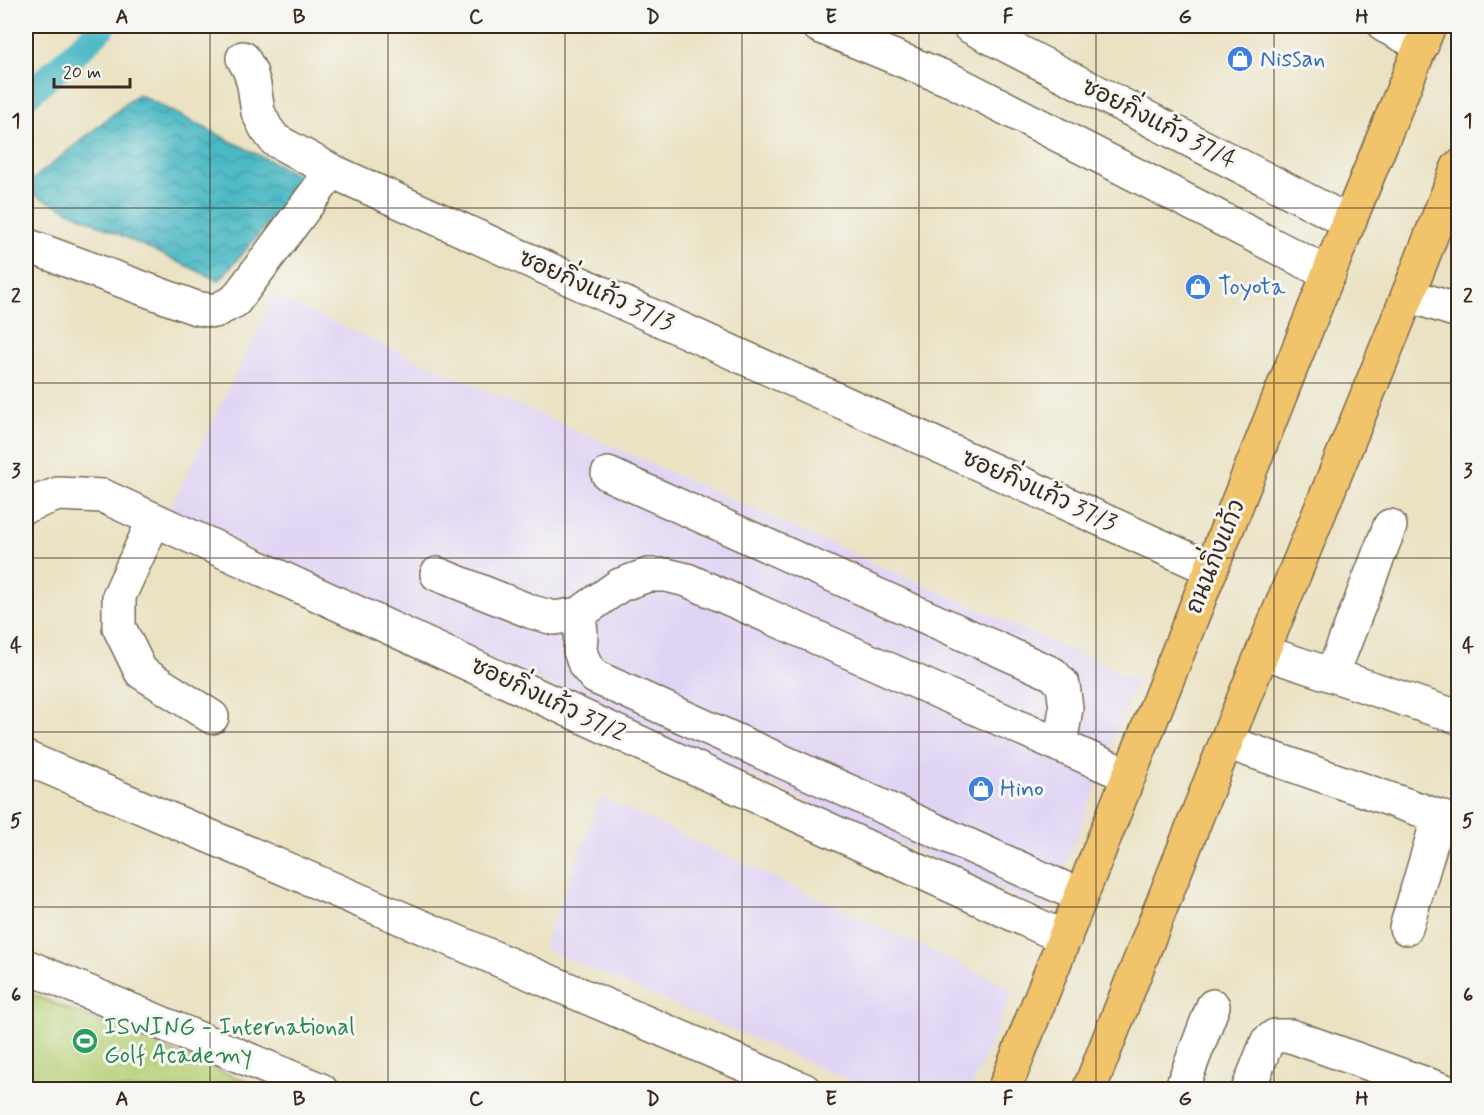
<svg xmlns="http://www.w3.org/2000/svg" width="1484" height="1115" font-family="Mynerve,'Playpen Sans Thai',sans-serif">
<defs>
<pattern id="water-waves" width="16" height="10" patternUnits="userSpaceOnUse" patternTransform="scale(1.5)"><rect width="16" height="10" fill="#4bb9c5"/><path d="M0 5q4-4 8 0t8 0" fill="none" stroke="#40979f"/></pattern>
</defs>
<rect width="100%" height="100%" fill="#f6f6f2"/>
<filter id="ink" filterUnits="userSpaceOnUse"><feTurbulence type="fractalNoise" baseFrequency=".0167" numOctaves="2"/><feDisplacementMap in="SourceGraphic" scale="12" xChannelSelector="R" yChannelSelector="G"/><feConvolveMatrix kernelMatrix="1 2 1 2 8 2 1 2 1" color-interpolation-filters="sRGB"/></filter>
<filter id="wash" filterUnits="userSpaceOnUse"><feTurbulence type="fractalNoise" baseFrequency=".008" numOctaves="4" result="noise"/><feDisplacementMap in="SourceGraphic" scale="24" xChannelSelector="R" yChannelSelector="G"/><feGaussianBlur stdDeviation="1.35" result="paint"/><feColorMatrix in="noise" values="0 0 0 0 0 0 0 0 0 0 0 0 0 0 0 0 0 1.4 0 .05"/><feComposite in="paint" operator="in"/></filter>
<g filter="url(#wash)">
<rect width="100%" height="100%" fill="#eae2c2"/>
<path fill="#e0d4f4" d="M 274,296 L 1137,680 L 1048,911 L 169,511 Z
M 601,797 L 1014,989 L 971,1089 L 870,1089 L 543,948 Z"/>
<path fill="#b5cf74" stroke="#787c49" stroke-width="1.5" d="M 26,992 L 265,1089 L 26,1089 Z"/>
<path fill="url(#water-waves)" stroke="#437272" stroke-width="1.5" d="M 138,94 L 306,179 L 219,281 L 26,191 L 26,185 Z"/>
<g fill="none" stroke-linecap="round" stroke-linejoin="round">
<path stroke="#4bb9c5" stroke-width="27" d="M 26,96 L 67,61 L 103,26"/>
</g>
</g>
<g filter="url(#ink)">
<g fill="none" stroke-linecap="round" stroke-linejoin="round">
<g stroke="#786a57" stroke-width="36">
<path id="minor" d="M 819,26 L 953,81 L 1329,274
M 969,26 L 1349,222
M 1385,26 L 1422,45
M 243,58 L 250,71 L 254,85 L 258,112 L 266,128 L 275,140 L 332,171
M 26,245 L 196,308 L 215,311 L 235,301 L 332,171 L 1211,569
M 1408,295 L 1458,311
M 608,474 L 1053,674 L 1063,685 L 1066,708 L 1060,746
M 26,506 L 58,494 L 103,496 L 1065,938
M 154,520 L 119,596 L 119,627 L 141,672 L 212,717
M 437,574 L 532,612 L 554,618 L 579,614 L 620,585 L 648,575 L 666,575 L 687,580 L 1129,776
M 579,614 L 581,633 L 580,651 L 585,665 L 595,677 L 1081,896
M 1263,652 L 1458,717
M 1332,675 L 1390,526
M 1226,742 L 1458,823
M 26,758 L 804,1090
M 1406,928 L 1439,816
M 26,966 L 321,1090
M 1181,1090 L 1213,1006
M 1248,1090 L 1267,1042 L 1275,1036 L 1291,1036 L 1443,1090"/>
</g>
<g stroke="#786a57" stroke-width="36">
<path id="major" d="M 1004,1090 L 1349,222 L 1429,26
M 1089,1090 L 1226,742 L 1408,295 L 1458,167"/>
</g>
<use href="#minor" stroke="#fff" stroke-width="33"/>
<use href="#major" stroke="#f1c36a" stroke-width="33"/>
</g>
</g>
<path fill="none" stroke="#3b2a1e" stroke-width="1.5" stroke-opacity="0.55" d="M 210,26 L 210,1090M 388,26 L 388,1090M 565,26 L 565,1090M 742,26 L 742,1090M 919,26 L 919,1090M 1096,26 L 1096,1090M 1274,26 L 1274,1090M 26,208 L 1458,208M 26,383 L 1458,383M 26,558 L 1458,558M 26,732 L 1458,732M 26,907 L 1458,907"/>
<defs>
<g id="shop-disc" transform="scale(1.35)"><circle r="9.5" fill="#3f7fe0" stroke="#f6f6f2"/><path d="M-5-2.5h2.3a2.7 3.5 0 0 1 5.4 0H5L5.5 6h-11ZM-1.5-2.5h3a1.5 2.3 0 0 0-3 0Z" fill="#fff"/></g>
<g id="stadium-disc" transform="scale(1.35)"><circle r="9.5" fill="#2e9e5b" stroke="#f6f6f2"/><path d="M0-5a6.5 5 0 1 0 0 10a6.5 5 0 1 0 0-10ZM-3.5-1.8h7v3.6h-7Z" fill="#fff"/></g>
</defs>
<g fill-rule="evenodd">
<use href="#shop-disc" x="1240" y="59"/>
<use href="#shop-disc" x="1198" y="287"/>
<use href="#shop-disc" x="981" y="789"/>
<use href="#stadium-disc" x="85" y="1041"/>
</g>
<g text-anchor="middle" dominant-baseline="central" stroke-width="6" stroke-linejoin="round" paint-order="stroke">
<g font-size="24" fill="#366cbe" stroke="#f6f6f2" text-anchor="start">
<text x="1260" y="59">Nissan</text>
<text x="1218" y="287">Toyota</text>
<text x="1000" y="789">Hino</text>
</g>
<g font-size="24" fill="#3b2a1e" stroke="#f6f6f2">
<text transform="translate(1159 124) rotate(27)">ซอยกิ่งแก้ว 37/4</text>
<text transform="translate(596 291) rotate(24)">ซอยกิ่งแก้ว 37/3</text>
<text transform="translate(1039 491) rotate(24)">ซอยกิ่งแก้ว 37/3</text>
<text transform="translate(1216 557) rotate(-68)">ถนนกิ่งแก้ว</text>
<text transform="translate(548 700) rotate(25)">ซอยกิ่งแก้ว 37/2</text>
</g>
<g font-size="24" fill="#27864d" stroke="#f6f6f2" text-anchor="start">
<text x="104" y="1027">ISWING - International<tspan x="104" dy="28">Golf Academy</tspan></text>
</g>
</g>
<rect width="1484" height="1115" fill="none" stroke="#f6f6f2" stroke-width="66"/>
<path d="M54 78v9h76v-9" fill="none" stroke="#3b2a1e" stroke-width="3"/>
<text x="63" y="78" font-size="18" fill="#3b2a1e" stroke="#f6f6f2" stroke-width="4.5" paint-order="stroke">20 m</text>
<rect x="33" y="33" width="1418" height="1049" fill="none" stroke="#3b2a1e" stroke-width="2"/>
<g font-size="20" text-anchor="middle" font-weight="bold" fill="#3b2a1e">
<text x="122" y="23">A</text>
<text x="299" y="23">B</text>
<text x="476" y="23">C</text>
<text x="653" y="23">D</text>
<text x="831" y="23">E</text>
<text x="1008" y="23">F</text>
<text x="1185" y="23">G</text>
<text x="1362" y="23">H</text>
<text x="16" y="127">1</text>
<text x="1468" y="127">1</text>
<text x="16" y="302">2</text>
<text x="1468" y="302">2</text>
<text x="16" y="477">3</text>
<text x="1468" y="477">3</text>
<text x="16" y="652">4</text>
<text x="1468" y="652">4</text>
<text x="16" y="827">5</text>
<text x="1468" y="827">5</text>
<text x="16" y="1001">6</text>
<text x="1468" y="1001">6</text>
<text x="122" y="1105">A</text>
<text x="299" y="1105">B</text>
<text x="476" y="1105">C</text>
<text x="653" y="1105">D</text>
<text x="831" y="1105">E</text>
<text x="1008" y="1105">F</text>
<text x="1185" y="1105">G</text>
<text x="1362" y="1105">H</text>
</g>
</svg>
